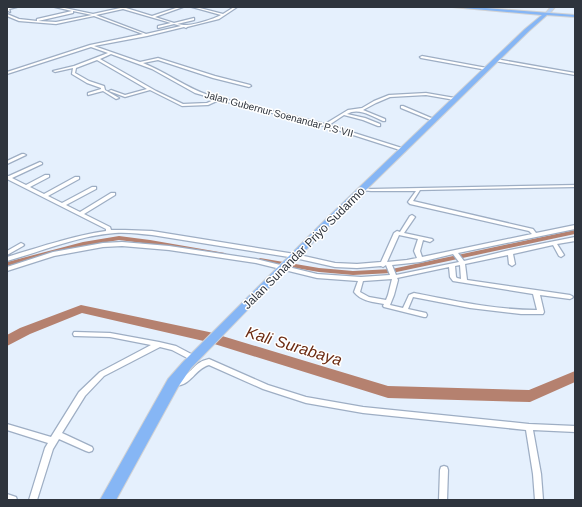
<svg xmlns="http://www.w3.org/2000/svg" width="582" height="507" font-family="Arial,sans-serif">
<rect width="100%" height="100%" fill="#e5f0fd"/>
<g fill="none" stroke-linecap="round" stroke-linejoin="round">
<path fill="#b5816f" fill-rule="evenodd" d="M 575,230 L 575,234 L 392,273 L 353,275 L 319,272 L 260,262 L 257,260 L 260,258 L 319,268 L 353,271 L 392,269 Z
M 119,236 L 150,240 L 225,253 L 228,255 L 225,257 L 150,244 L 119,240 L 83,246 L 7,266 L 7,262 L 83,242 Z"/>
<path fill="#b5816f" fill-rule="evenodd" d="M 81,305 L 209,332 L 388,386 L 529,390 L 575,371 L 575,382 L 530,402 L 388,398 L 208,342 L 82,313 L 30,334 L 7,346 L 7,335 L 20,328 Z"/>
<g stroke="#9eaec4" stroke-width="2.5">
<path id="street" d="M 13,7 L 17,7 L 9,9 L 10,12 L 7,10 L 7,8 Z
M 55,7 L 60,7 L 93,14 L 125,7 L 126,8 L 152,16 L 179,7 L 183,7 L 155,17 L 174,23 L 194,18 L 194,20 L 177,24 C 179,24 181,25 184,25 C 191,26 214,19 221,15 L 192,7 L 196,7 L 223,14 L 234,7 L 237,7 L 219,19 L 187,27 L 186,28 L 184,27 L 147,36 L 94,46 L 140,62 L 158,58 L 215,76 L 250,85 L 251,86 L 249,87 L 213,78 L 158,60 L 143,63 C 166,72 185,87 208,95 L 325,124 L 348,110 L 362,108 L 374,101 L 389,95 L 426,93 L 455,98 L 457,99 L 455,100 L 426,95 L 390,97 L 376,103 L 363,110 L 385,119 L 385,121 L 383,121 C 372,116 358,107 347,114 L 365,118 L 380,124 L 380,126 L 378,126 L 363,120 L 344,115 L 329,125 L 405,149 L 405,151 L 403,151 L 325,126 L 219,100 L 208,105 L 182,106 L 150,90 L 125,97 L 109,91 L 111,90 L 125,95 L 147,89 L 97,60 L 76,68 L 75,73 L 89,81 L 104,86 L 105,90 L 119,98 L 116,99 L 103,91 L 88,95 L 88,93 L 101,89 L 101,88 L 87,83 L 72,74 L 73,68 L 55,72 L 53,71 L 74,66 L 108,53 L 91,47 L 7,74 L 7,72 L 90,45 L 143,34 L 94,16 L 56,24 L 19,21 L 7,16 L 7,14 L 19,19 L 37,21 L 37,19 L 72,11 ZM 123,9 L 171,23 L 158,26 L 158,28 L 174,24 L 181,26 L 146,34 L 96,15 ZM 73,11 L 92,15 L 56,22 L 38,21 L 73,13 ZM 111,54 L 152,69 L 195,93 L 216,99 L 207,103 L 183,104 L 156,91 L 100,59 Z
M 422,56 L 487,68 L 489,69 L 487,70 L 421,58 L 420,57 Z
M 496,59 L 575,73 L 575,75 L 495,61 L 494,60 Z
M 401,106 L 403,106 L 436,120 L 433,121 L 401,108 Z
M 22,154 L 24,154 L 26,155 L 7,164 L 7,161 Z
M 40,162 L 42,163 L 42,164 L 12,178 L 26,185 L 45,175 L 49,175 L 49,177 L 30,187 L 44,194 L 75,177 L 79,177 L 79,179 L 48,196 L 62,203 L 92,187 L 96,187 L 96,189 L 66,205 L 80,212 L 111,193 L 115,193 L 115,195 L 84,214 L 110,227 L 111,230 L 125,230 L 152,231 L 295,254 L 335,263 L 357,264 L 381,262 L 394,233 L 397,231 L 400,232 L 410,216 L 412,215 L 415,217 L 404,233 L 432,239 L 433,240 L 430,242 L 423,240 L 420,251 L 422,257 L 532,234 L 529,231 L 410,204 L 408,202 L 416,191 L 371,191 L 361,190 L 361,188 L 371,189 L 575,185 L 575,187 L 420,190 L 413,201 L 533,229 L 536,233 L 575,225 L 575,229 L 458,253 L 464,261 L 510,250 L 575,237 L 575,241 L 557,244 L 564,255 L 561,257 L 559,256 L 553,245 L 513,254 L 515,264 L 512,266 L 509,264 L 508,255 L 465,264 L 467,280 L 570,295 L 572,296 L 573,297 L 572,298 L 570,299 L 540,295 L 544,312 L 543,314 L 521,314 L 470,308 L 413,297 L 408,309 L 426,313 L 427,315 L 426,317 L 424,317 L 384,307 L 383,306 L 384,304 C 373,302 361,301 354,292 L 358,281 L 317,278 L 256,263 L 169,250 L 122,246 L 103,247 L 54,256 L 7,271 L 7,267 L 53,252 L 103,243 L 122,242 L 169,246 L 256,259 L 317,274 L 361,277 L 390,275 L 386,265 L 383,267 L 381,266 L 357,268 L 335,267 L 295,258 L 152,235 C 140,234 127,232 115,233 C 77,236 43,251 7,261 L 7,257 C 40,247 72,236 106,231 L 106,229 L 7,179 L 7,176 L 9,176 ZM 399,235 L 418,239 L 414,251 L 417,258 L 407,260 L 387,262 ZM 453,254 L 459,262 L 396,275 L 392,265 L 420,262 ZM 460,265 L 461,279 L 457,278 L 456,277 L 455,266 ZM 449,267 L 450,277 L 453,281 L 533,294 L 537,310 C 496,310 455,301 414,293 L 409,295 L 403,308 L 390,305 L 394,295 L 398,280 L 397,278 ZM 392,279 L 388,295 L 386,300 L 369,297 L 360,292 L 363,281 Z
M 21,243 L 23,244 L 24,245 L 23,246 L 7,255 L 7,251 Z
M 74,332 L 76,332 L 110,333 L 159,342 L 176,346 L 195,356 L 196,358 L 195,360 L 193,361 L 172,350 L 160,347 L 104,376 L 85,396 L 62,433 L 92,447 L 93,449 L 92,451 L 89,452 L 86,451 L 59,439 L 53,449 L 37,500 L 29,500 L 45,448 L 48,443 L 7,430 L 7,424 L 51,437 L 79,392 L 100,372 L 151,345 L 110,337 L 76,336 L 74,336 L 73,334 Z
M 209,359 L 268,385 L 306,397 L 363,407 L 529,424 L 575,426 L 575,432 L 533,430 L 541,474 L 543,500 L 535,500 L 533,474 L 526,430 L 363,413 L 306,403 L 263,389 L 209,365 C 194,369 190,389 172,385 L 170,383 L 172,381 C 175,380 178,380 181,378 C 193,372 194,362 209,359 Z
M 444,466 L 447,467 L 448,470 L 447,500 L 439,500 L 440,470 L 441,467 Z
M 7,494 L 16,497 L 17,500 L 7,500 Z"/>
</g>
<g stroke="#d1d2d4" stroke-width="2">
<path id="primary" d="M 551,7 L 555,7 L 549,14 L 545,14 Z"/>
</g>
<g stroke="#d1d2d4" stroke-width="2">
<path id="highway" d="M 452,7 L 473,7 L 575,15 L 575,17 L 547,15 L 529,31 L 331,224 L 191,368 L 178,387 L 116,500 L 100,500 L 168,379 L 183,362 L 325,220 L 525,29 L 542,15 Z"/>
</g>
<use href="#street" fill="#fff" fill-rule="evenodd"/>
<use href="#primary" fill="#b6d3f9" fill-rule="evenodd"/>
<use href="#highway" fill="#86b6f5" fill-rule="evenodd"/>
</g>
<g text-anchor="middle" dominant-baseline="central" stroke-width="3" stroke-linejoin="round" paint-order="stroke">
<g font-size="10" fill="#2e343d" stroke="#fff">
<text transform="translate(279 114) rotate(15)">Jalan Gubernur Soenandar P.S VII</text>
</g>
<g font-size="12" fill="#2e343d" stroke="#fff">
<text transform="translate(304 248) rotate(-45)">Jalan Sunandar Priyo Sudarmo</text>
</g>
<g font-size="16" font-style="italic" fill="#6b2a11" stroke="#fff">
<text transform="translate(294 346) rotate(17)">Kali Surabaya</text>
</g>
</g>
<rect width="582" height="507" fill="none" stroke="#2e343d" stroke-width="16"/>
</svg>
